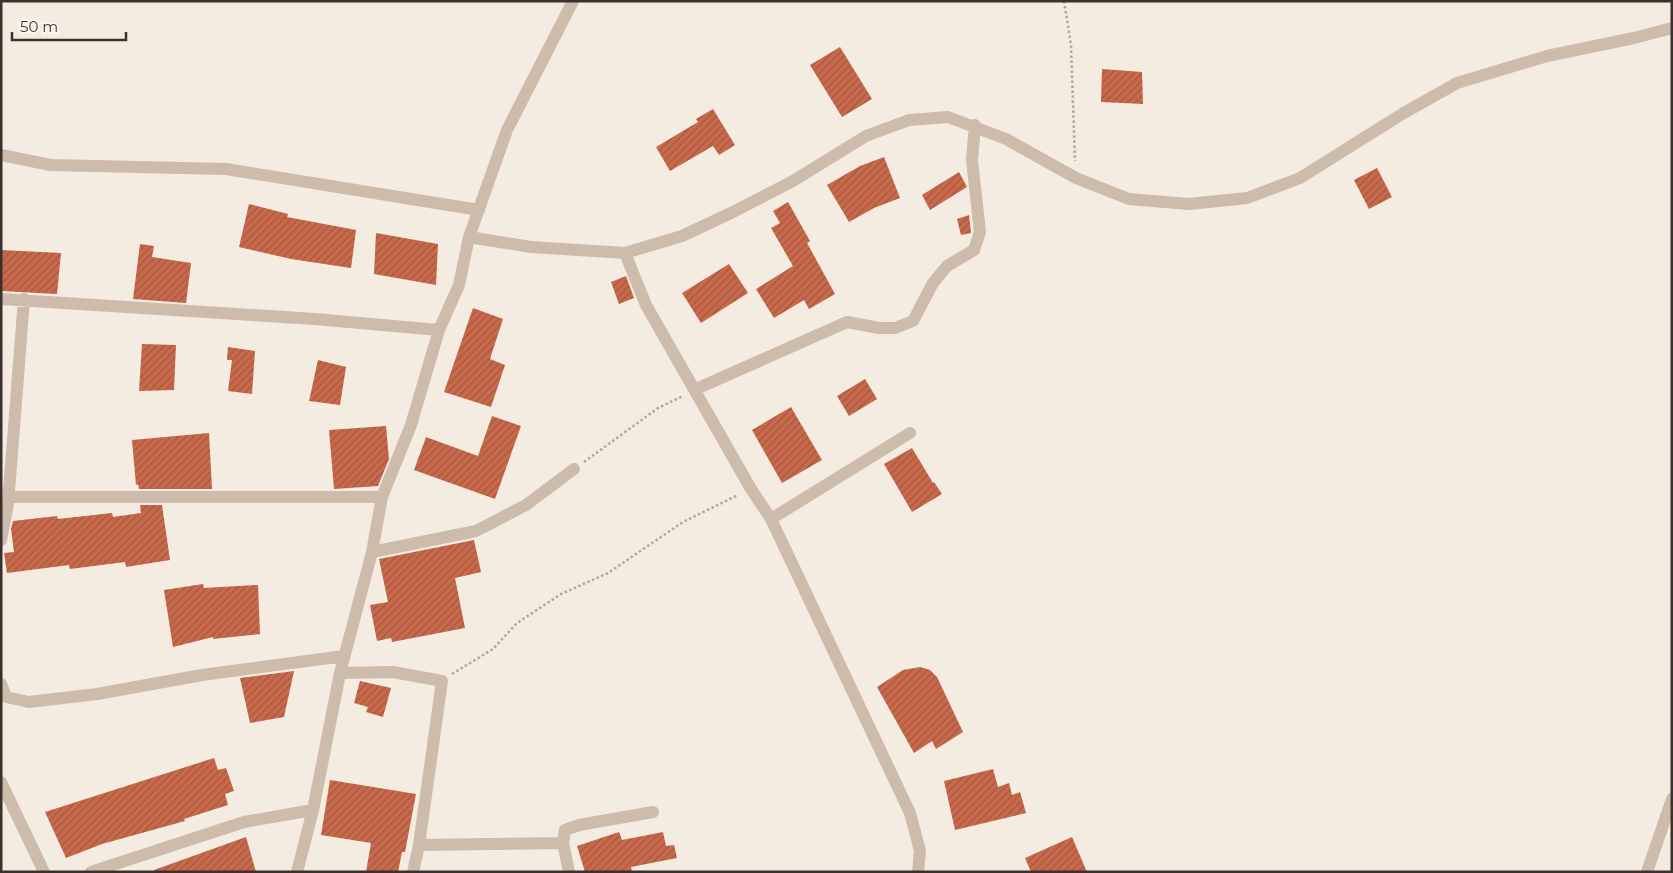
<svg xmlns="http://www.w3.org/2000/svg" width="1673" height="873" font-family="Montserrat,sans-serif">
<defs>
<pattern id="building-hatch" width="6" height="6" patternUnits="userSpaceOnUse" patternTransform="scale(1.25)"><rect width="6" height="6" fill="#c8694b"/><path d="M-1 1l2-2M0 6l6-6M5 7l2-2" fill="none" stroke="#a4573f"/></pattern>
</defs>
<rect width="100%" height="100%" fill="#f4ebe1"/>
<path fill="url(#building-hatch)" d="M 840,47 L 872,99 L 842,117 L 810,65 Z
M 1102,69 L 1142,72 L 1143,104 L 1101,102 Z
M 713,109 L 735,145 L 719,155 L 713,146 L 670,171 L 656,147 L 698,122 L 696,119 Z
M 884,157 L 900,198 L 874,208 L 849,222 L 827,185 L 860,166 Z
M 1377,168 L 1392,197 L 1369,209 L 1354,180 Z
M 959,172 L 967,187 L 930,210 L 922,195 Z
M 788,202 L 810,241 L 807,243 L 835,294 L 809,309 L 804,300 L 774,318 L 756,289 L 793,266 L 771,228 L 780,223 L 773,211 Z
M 249,204 L 288,214 L 287,217 L 356,230 L 351,268 L 291,259 L 239,247 Z
M 969,215 L 971,233 L 961,235 L 957,219 Z
M 376,233 L 438,244 L 436,285 L 374,274 Z
M 140,244 L 154,246 L 152,257 L 191,263 L 186,303 L 133,299 Z
M 1,250 L 61,253 L 57,294 L 1,291 Z
M 729,264 L 748,293 L 701,323 L 682,293 Z
M 626,276 L 634,298 L 619,304 L 611,282 Z
M 473,308 L 503,319 L 490,359 L 505,365 L 491,407 L 444,392 Z
M 142,344 L 176,345 L 174,390 L 139,391 Z
M 228,347 L 255,351 L 252,394 L 228,391 L 232,360 L 227,360 Z
M 318,360 L 346,367 L 340,405 L 309,401 Z
M 865,379 L 877,399 L 849,416 L 837,396 Z
M 791,407 L 822,460 L 782,483 L 752,430 Z
M 492,416 L 521,426 L 495,499 L 414,470 L 426,437 L 478,456 Z
M 386,426 L 389,459 L 378,486 L 334,489 L 329,430 Z
M 209,433 L 212,489 L 139,489 L 138,484 L 136,485 L 132,440 Z
M 912,448 L 933,483 L 934,482 L 942,494 L 912,512 L 884,464 Z
M 140,505 L 162,505 L 170,560 L 126,567 L 125,562 L 70,569 L 69,565 L 7,573 L 4,553 L 14,552 L 11,529 L 13,521 L 57,516 L 58,519 L 112,513 L 113,517 L 141,513 Z
M 474,540 L 481,572 L 455,578 L 465,628 L 392,642 L 391,638 L 377,641 L 370,605 L 388,602 L 379,559 Z
M 203,584 L 204,588 L 258,585 L 260,634 L 213,639 L 213,637 L 173,647 L 164,590 Z
M 920,667 L 930,670 L 937,677 L 963,732 L 936,749 L 932,741 L 914,753 L 877,687 L 903,670 Z
M 294,671 L 284,717 L 250,723 L 240,678 Z
M 360,681 L 391,688 L 383,717 L 366,712 L 368,707 L 354,703 Z
M 214,758 L 218,770 L 226,768 L 234,791 L 225,794 L 228,805 L 184,819 L 185,821 L 102,844 L 66,858 L 45,812 Z
M 993,769 L 998,787 L 1009,783 L 1012,795 L 1020,792 L 1026,813 L 955,830 L 944,781 Z
M 330,780 L 416,794 L 405,852 L 402,852 L 398,872 L 366,872 L 371,843 L 321,835 Z
M 619,832 L 622,840 L 663,832 L 666,846 L 674,845 L 677,858 L 631,867 L 632,872 L 585,872 L 577,846 Z
M 246,837 L 256,872 L 154,872 L 154,870 Z
M 1072,837 L 1087,872 L 1031,872 L 1025,858 Z"/>
<g fill="none" stroke-linecap="round" stroke-linejoin="round">
<path stroke="#b9a596" stroke-width="2.5" stroke-dasharray="2.5 2.5" stroke-linecap="butt" d="M 1064,1 L 1071,45 L 1075,161
M 584,462 L 658,408 L 683,396
M 452,674 L 493,649 L 517,623 L 561,594 L 608,573 L 683,522 L 738,495"/>
<path stroke="#cdbbac" stroke-width="12" d="M 1,155 L 51,165 L 226,169 L 479,210
M 469,237 L 531,247 L 625,253 L 682,236 L 731,213 L 793,181 L 866,136 L 909,120 L 948,117 L 1006,139 L 1076,178 L 1129,199 L 1189,204 L 1247,198 L 1300,178 L 1402,114 L 1457,83 L 1547,56 L 1634,38 L 1672,28
M 625,253 L 646,305 L 751,489 L 771,519 L 910,813 L 920,851 L 918,872
M 1,299 L 315,319 L 439,330
M 696,389 L 847,322 L 879,328 L 895,328 L 913,321 L 933,283 L 947,266 L 974,250 L 980,232 L 972,160 L 975,125
M 8,497 L 382,497
M 771,519 L 910,433
M 1,540 L 8,504 L 24,299
M 372,552 L 476,531 L 526,505 L 574,469
M 340,673 L 393,672 L 442,681 L 419,845 L 413,872
M 1,684 L 6,697 L 29,702 L 97,694 L 202,675 L 344,656
M 1,782 L 44,872
M 419,845 L 563,843
M 91,872 L 244,822 L 313,810
M 297,872 L 313,810 L 340,673 L 372,552 L 382,497 L 411,425 L 439,330 L 459,285 L 469,237 L 507,130 L 573,1
M 569,872 L 563,843 L 565,830 L 579,825 L 653,812
M 1647,872 L 1672,799"/>
</g>
<rect width="1673" height="873" fill="none" stroke="#3b302b" stroke-width="5"/>
<path d="M12 32v8h114v-8" fill="none" stroke="#3b302b" stroke-width="2.5"/>
<text x="20" y="32" font-size="15" fill="#3b302b" stroke="#fbf5ee" stroke-width="4" paint-order="stroke">50 m</text>
</svg>
